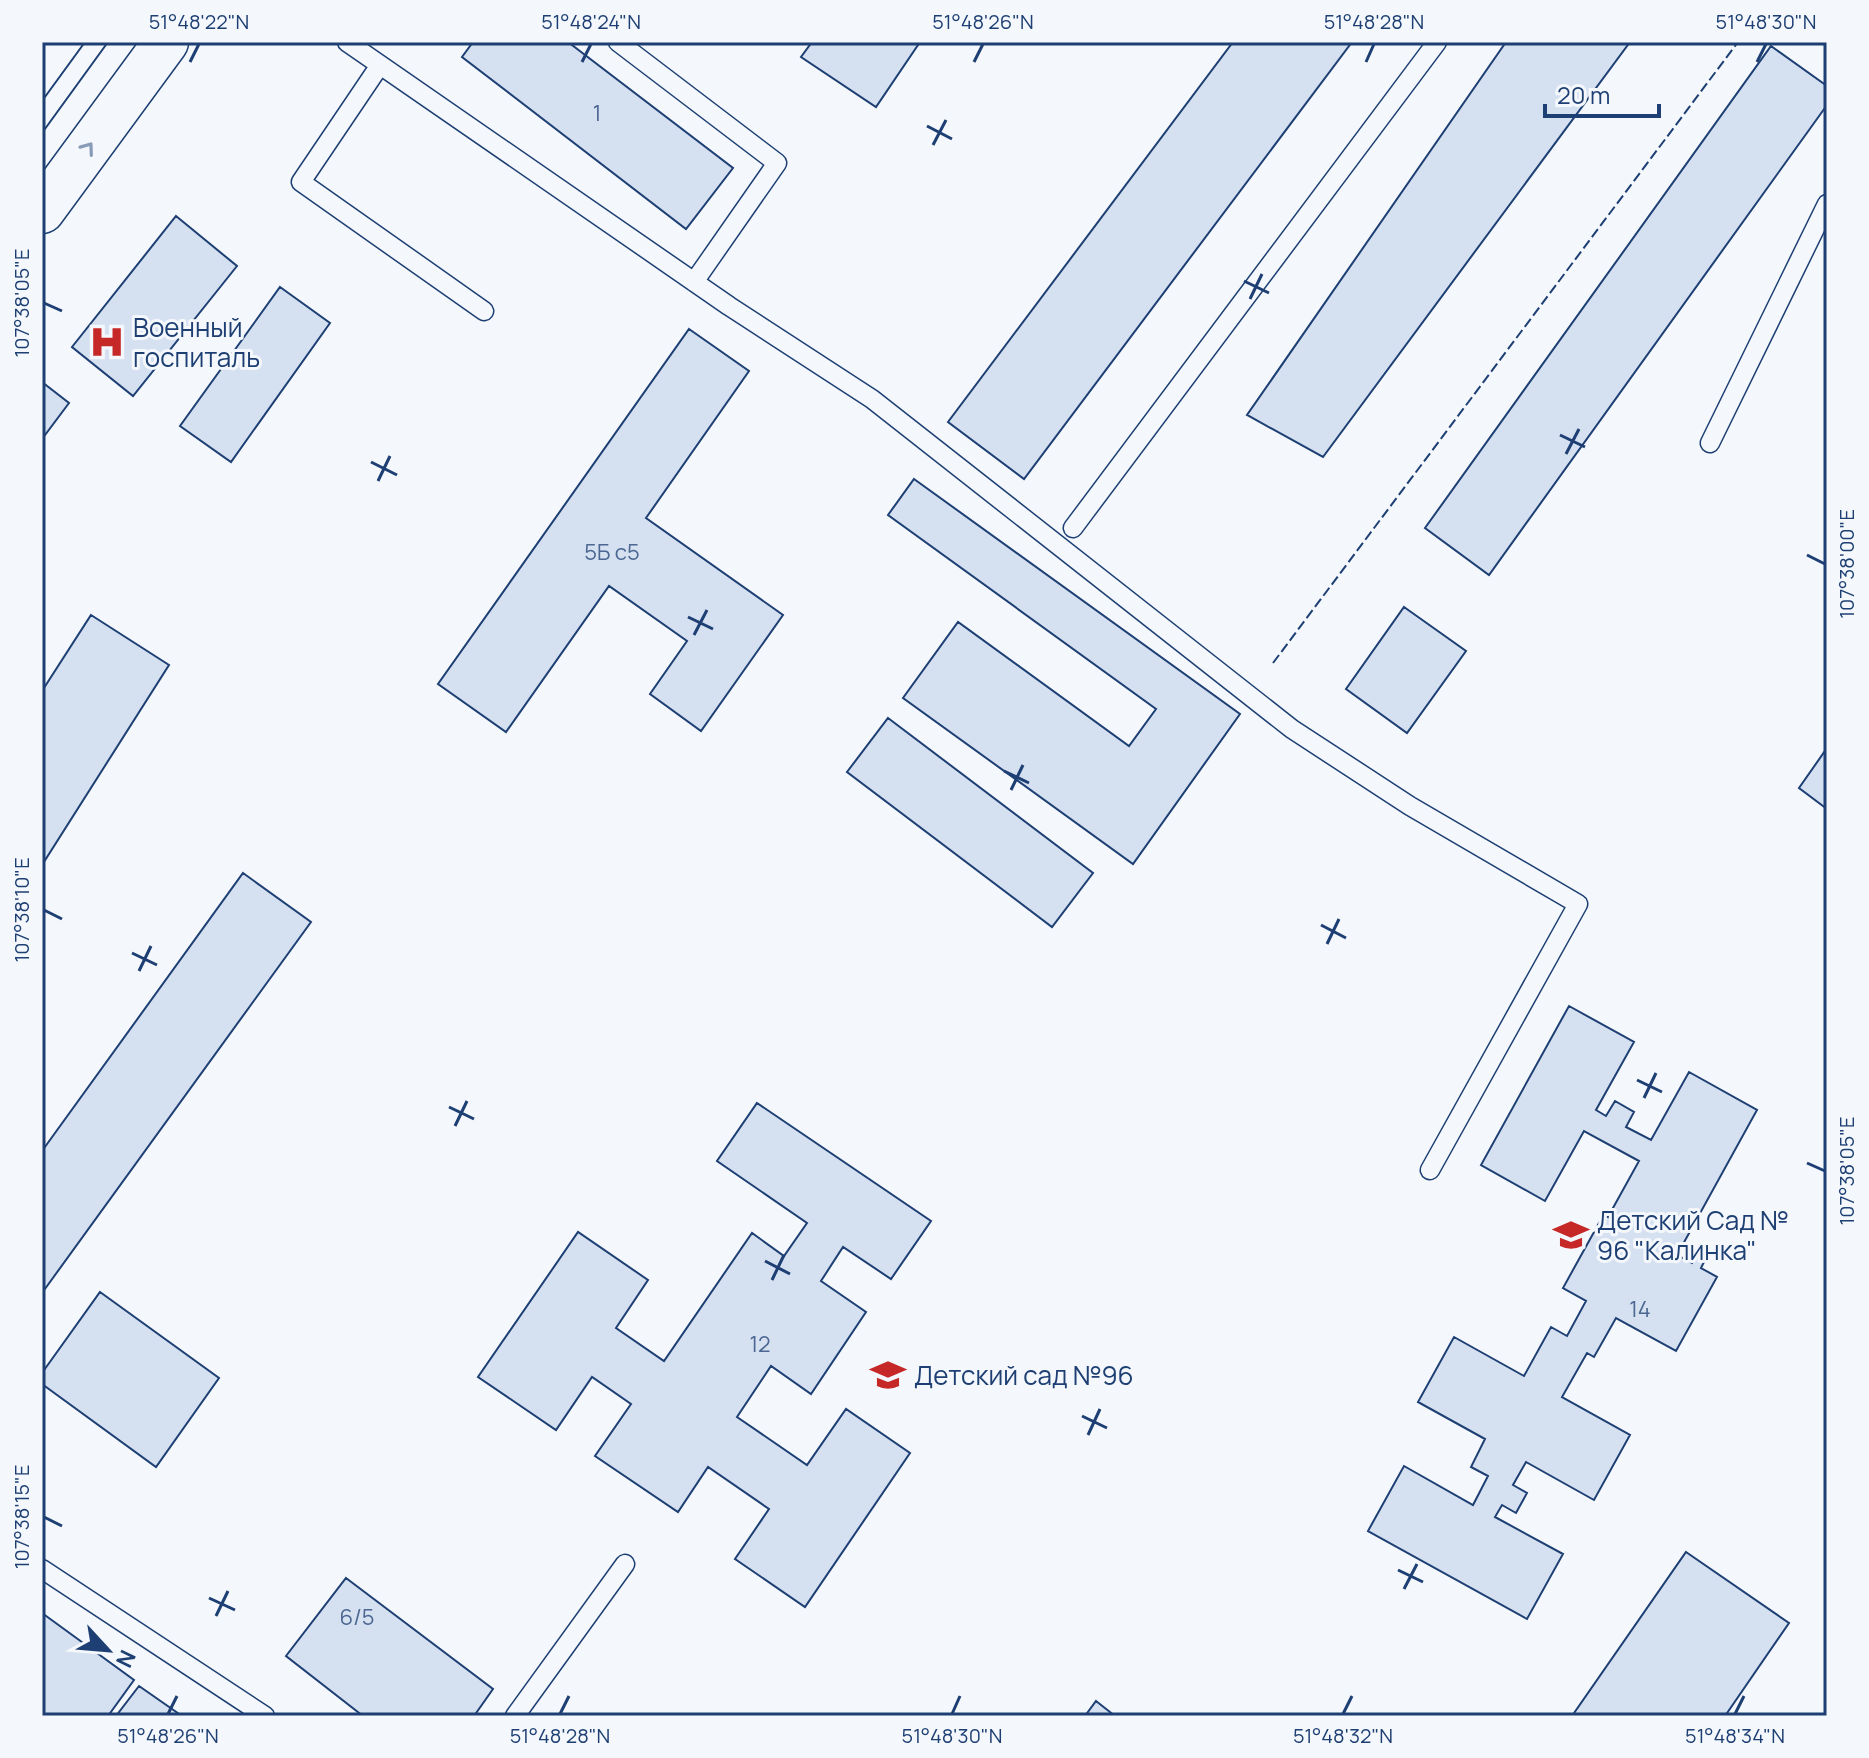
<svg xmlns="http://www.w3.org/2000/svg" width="1869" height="1758" font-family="Manrope,sans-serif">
<rect width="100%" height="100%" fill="#f4f7fb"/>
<path fill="#d5e0f0" stroke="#1d3f73" stroke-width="2" d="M 473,42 L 568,42 L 733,168 L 686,229 L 462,57 Z
M 812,42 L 920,42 L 876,107 L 801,57 Z
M 1233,42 L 1352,42 L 1024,479 L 948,422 Z
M 1506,42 L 1630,42 L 1323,457 L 1247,415 Z
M 1771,46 L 1827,86 L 1827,105 L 1489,575 L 1425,528 Z
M 176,216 L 237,266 L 133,396 L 72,347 Z
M 280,287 L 330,323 L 231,462 L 180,426 Z
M 689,329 L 749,371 L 646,518 L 783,615 L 701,731 L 650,694 L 687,641 L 609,586 L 506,732 L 438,684 Z
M 42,382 L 69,403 L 42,439 Z
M 914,479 L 1240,714 L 1133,864 L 903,698 L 958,622 L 1129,746 L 1156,709 L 888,515 Z
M 1404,607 L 1466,651 L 1407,733 L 1346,689 Z
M 91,615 L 169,665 L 42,865 L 42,691 Z
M 888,718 L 1093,873 L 1052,927 L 847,772 Z
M 1827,748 L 1827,809 L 1799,788 Z
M 243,873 L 311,922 L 42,1293 L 42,1151 Z
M 1569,1006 L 1634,1042 L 1596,1110 L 1606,1116 L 1615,1101 L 1634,1112 L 1626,1127 L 1651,1140 L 1689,1072 L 1757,1110 L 1677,1255 L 1692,1263 L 1696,1255 L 1705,1260 L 1701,1268 L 1717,1277 L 1676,1351 L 1616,1318 L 1594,1357 L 1587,1353 L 1562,1397 L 1630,1435 L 1594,1500 L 1526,1462 L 1513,1485 L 1527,1493 L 1516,1513 L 1502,1505 L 1495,1517 L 1563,1554 L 1527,1619 L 1368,1531 L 1404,1466 L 1473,1505 L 1488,1476 L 1471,1467 L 1485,1439 L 1418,1402 L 1454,1337 L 1524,1376 L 1551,1327 L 1567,1336 L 1586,1301 L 1563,1288 L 1604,1214 L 1608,1217 L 1639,1161 L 1584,1131 L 1545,1201 L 1481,1165 Z
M 757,1103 L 931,1221 L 891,1279 L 843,1247 L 821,1281 L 866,1312 L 811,1394 L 771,1366 L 737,1417 L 807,1465 L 846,1409 L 910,1453 L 805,1607 L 735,1559 L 769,1509 L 708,1467 L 678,1512 L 595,1456 L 631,1404 L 592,1377 L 556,1430 L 478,1377 L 578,1232 L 648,1280 L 616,1328 L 664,1361 L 752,1233 L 784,1256 L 807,1223 L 717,1161 Z
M 100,1292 L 219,1378 L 156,1467 L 42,1384 L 42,1373 Z
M 1686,1552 L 1789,1623 L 1725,1716 L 1572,1716 Z
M 346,1578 L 493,1689 L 474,1716 L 363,1716 L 286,1656 Z
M 42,1613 L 134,1680 L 108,1716 L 42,1716 Z
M 139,1686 L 182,1716 L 116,1716 Z
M 1096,1701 L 1115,1716 L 1085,1716 Z"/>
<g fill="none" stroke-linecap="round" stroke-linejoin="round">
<g stroke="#1d3f73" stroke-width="21">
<path id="service" d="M 347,42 L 729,306 L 872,399 L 1292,729 L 1410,806 L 1578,904 L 1430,1170
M 618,42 L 777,163 L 694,282
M 380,65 L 301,182 L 484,311
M 1710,443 L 1827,204
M 1073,528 L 1437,42
M 42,1569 L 265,1716
M 515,1716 L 625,1564"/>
</g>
<g stroke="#1d3f73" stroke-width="47">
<path id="primary" d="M 42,211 L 166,42"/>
</g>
<use href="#service" stroke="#f4f7fb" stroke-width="18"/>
<use href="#primary" stroke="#f4f7fb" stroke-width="44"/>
<path stroke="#1d3f73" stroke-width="2" d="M 42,101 L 85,42
M 42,133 L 108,42"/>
<path stroke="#1d3f73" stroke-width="2" stroke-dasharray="10 4" stroke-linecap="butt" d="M 1273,663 L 1738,42"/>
</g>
<defs><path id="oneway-chevron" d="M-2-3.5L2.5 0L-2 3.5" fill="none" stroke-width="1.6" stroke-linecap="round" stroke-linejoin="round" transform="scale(2)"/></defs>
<use stroke="#889bb7" href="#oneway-chevron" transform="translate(88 148) rotate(-54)"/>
<path fill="none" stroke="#1d3f73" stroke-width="3" d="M 190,62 L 199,44M 582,62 L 591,44M 974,62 L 983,44M 1366,62 L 1374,44M 1757,62 L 1766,44M 927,126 L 952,139M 933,145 L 946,120M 1244,281 L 1269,293M 1250,299 L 1262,274M 44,303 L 62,311M 1560,435 L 1585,447M 1566,454 L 1579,429M 371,462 L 397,475M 378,481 L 390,456M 1807,555 L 1825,564M 688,617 L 713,629M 694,635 L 707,610M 1004,771 L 1029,783M 1011,790 L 1023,765M 44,910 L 62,919M 1321,925 L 1346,938M 1327,944 L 1339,919M 132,953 L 157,965M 139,971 L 151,946M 1637,1080 L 1662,1092M 1644,1098 L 1656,1073M 449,1107 L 474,1119M 455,1126 L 467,1101M 1807,1163 L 1825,1171M 765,1261 L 790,1274M 772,1280 L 784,1255M 1082,1416 L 1107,1428M 1088,1435 L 1100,1409M 44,1517 L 62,1526M 1398,1570 L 1423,1582M 1404,1589 L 1417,1564M 209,1598 L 235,1610M 216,1616 L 228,1591M 168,1714 L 177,1696M 560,1714 L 569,1696M 952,1714 L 960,1696M 1343,1714 L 1352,1696M 1735,1714 L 1744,1696"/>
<defs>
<g id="hospital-bare" transform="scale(2.76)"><path d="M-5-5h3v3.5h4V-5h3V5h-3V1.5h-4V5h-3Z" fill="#c62828" stroke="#f4f7fb" stroke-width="2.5" paint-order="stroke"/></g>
<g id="school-bare" transform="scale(2.76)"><path d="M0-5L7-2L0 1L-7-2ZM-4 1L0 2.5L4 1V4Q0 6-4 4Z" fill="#c62828" stroke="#f4f7fb" stroke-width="2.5" paint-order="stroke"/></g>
</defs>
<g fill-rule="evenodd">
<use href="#hospital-bare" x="107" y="342"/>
<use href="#school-bare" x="1571" y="1235"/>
<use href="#school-bare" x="888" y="1375"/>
</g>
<g text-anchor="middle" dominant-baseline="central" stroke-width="6" stroke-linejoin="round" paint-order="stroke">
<g font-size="22" fill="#4b6792">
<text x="597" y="113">1</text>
<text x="612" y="552">5Б с5</text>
<text x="1640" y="1309">14</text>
<text x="760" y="1344">12</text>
<text x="357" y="1617">6/5</text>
</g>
<g font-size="26" fill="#1d3f73" stroke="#f4f7fb" text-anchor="start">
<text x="133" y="327">Военный<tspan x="133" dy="30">госпиталь</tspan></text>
<text x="1597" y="1220">Детский Сад №<tspan x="1597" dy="30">96 "Калинка"</tspan></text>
<text x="914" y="1375">Детский сад №96</text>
</g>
</g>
<rect width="1869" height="1758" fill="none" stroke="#f4f7fb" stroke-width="88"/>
<g transform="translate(108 1650) rotate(116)" stroke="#f4f7fb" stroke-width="6" paint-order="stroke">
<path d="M0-6L14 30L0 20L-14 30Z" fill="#1d3f73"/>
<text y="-12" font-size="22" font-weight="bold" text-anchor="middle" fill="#1d3f73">N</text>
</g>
<path d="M1545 104v12h114v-12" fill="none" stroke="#1d3f73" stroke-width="4"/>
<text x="1557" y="104" font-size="24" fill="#1d3f73" stroke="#f4f7fb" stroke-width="6" paint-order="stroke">20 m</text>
<rect x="44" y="44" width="1781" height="1670" fill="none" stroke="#1d3f73" stroke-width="3"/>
<g font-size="20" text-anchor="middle" fill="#1d3f73">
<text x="199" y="29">51°48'22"N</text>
<text x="591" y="29">51°48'24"N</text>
<text x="983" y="29">51°48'26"N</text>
<text x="1374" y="29">51°48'28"N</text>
<text x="1766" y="29">51°48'30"N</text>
<text transform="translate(22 303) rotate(-90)" y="7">107°38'05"E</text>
<text transform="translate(1847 564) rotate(-90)" y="7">107°38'00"E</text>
<text transform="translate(22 910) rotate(-90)" y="7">107°38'10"E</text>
<text transform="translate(1847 1171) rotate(-90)" y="7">107°38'05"E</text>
<text transform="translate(22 1517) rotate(-90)" y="7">107°38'15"E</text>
<text x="168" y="1743">51°48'26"N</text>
<text x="560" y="1743">51°48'28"N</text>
<text x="952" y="1743">51°48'30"N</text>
<text x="1343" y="1743">51°48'32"N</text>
<text x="1735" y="1743">51°48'34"N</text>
</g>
</svg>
